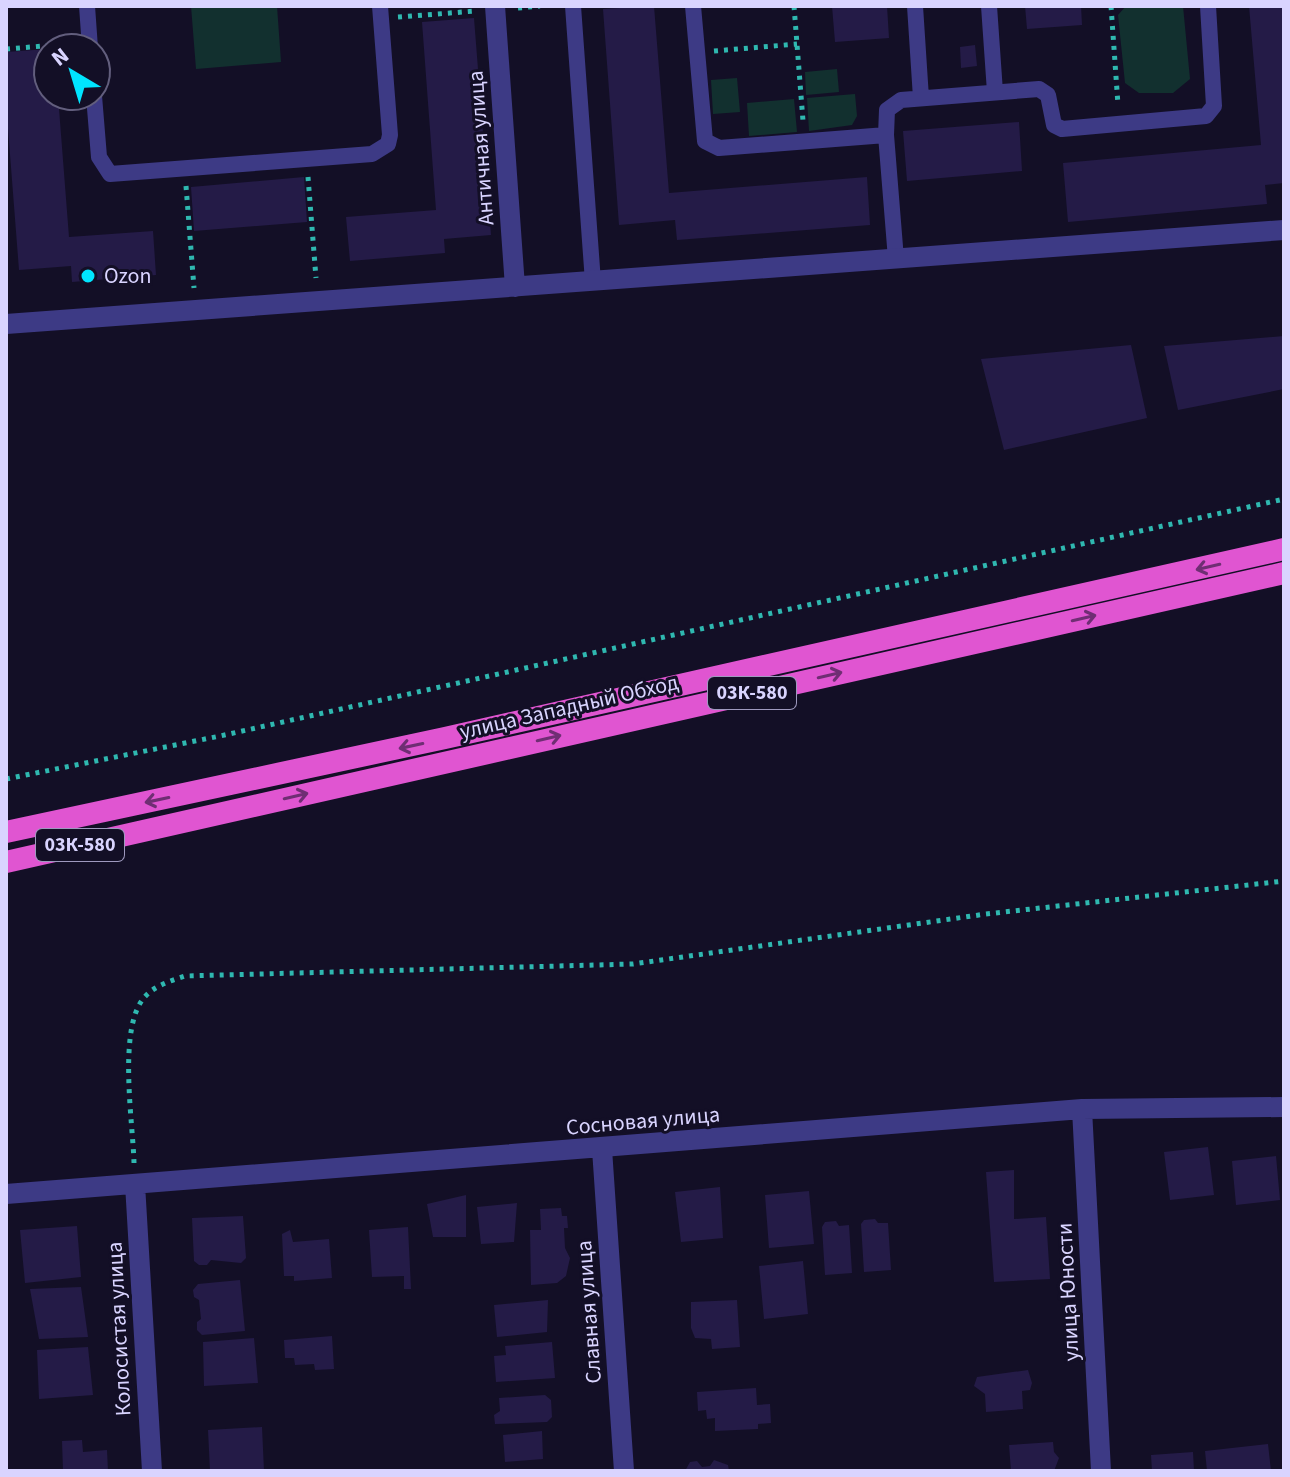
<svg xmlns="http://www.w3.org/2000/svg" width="1290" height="1477" font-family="'Source Sans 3',sans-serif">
<rect width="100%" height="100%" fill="#130f26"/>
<path fill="#12302f" d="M 191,6 L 277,6 L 281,62 L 196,69 Z
M 1126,6 L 1183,6 L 1190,79 L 1173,93 L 1139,93 L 1125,83 L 1118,15 Z
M 837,69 L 839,92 L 806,95 L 805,72 Z
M 737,78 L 740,112 L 713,114 L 711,80 Z
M 855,94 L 857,116 L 852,125 L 809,131 L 807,98 Z
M 794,99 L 797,132 L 749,136 L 747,103 Z"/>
<path fill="#241b47" d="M 654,6 L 669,193 L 867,177 L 870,225 L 677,240 L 675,220 L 619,225 L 603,9 Z
M 832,6 L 887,6 L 889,38 L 835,42 Z
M 1025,6 L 1081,6 L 1082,25 L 1027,29 Z
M 1249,6 L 1284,6 L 1284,183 L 1265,185 L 1267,204 L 1068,222 L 1063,163 L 1261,145 Z
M 474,18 L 491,235 L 444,239 L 445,253 L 350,261 L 346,217 L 436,210 L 422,22 Z
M 975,45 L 977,66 L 961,68 L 960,47 Z
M 48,49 L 48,96 L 58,96 L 69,237 L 153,231 L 156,275 L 72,282 L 71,266 L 19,270 L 6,103 L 6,52 Z
M 1019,122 L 1022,171 L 907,181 L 903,131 Z
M 304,177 L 307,222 L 194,231 L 191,187 Z
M 1284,336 L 1284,389 L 1178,410 L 1164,346 Z
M 1131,345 L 1147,418 L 1004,450 L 981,359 Z
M 1208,1147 L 1214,1195 L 1170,1200 L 1164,1152 Z
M 1276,1156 L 1280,1200 L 1236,1205 L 1232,1161 Z
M 1014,1170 L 1014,1219 L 1046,1217 L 1050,1279 L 994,1282 L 986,1172 Z
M 720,1187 L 723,1238 L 681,1242 L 675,1192 Z
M 809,1191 L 814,1244 L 769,1248 L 765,1195 Z
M 466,1195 L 466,1237 L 433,1237 L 427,1204 Z
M 517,1203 L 514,1242 L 481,1244 L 477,1207 Z
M 561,1208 L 562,1216 L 567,1216 L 568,1228 L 564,1228 L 565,1248 L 570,1258 L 566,1276 L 557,1283 L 531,1285 L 530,1230 L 541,1230 L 540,1209 Z
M 243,1216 L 246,1258 L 241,1263 L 211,1260 L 207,1265 L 199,1265 L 194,1261 L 192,1218 Z
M 875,1219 L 878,1223 L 888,1223 L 891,1270 L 864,1272 L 861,1224 L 864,1220 Z
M 836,1221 L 839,1226 L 849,1225 L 852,1273 L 825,1275 L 822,1227 L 825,1222 Z
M 77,1226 L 81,1277 L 25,1283 L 20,1230 Z
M 408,1227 L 411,1289 L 404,1289 L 404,1276 L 372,1277 L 369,1230 Z
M 290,1230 L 293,1242 L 329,1239 L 332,1278 L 294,1281 L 294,1276 L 284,1276 L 282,1234 Z
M 803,1261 L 808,1314 L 764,1319 L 759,1266 Z
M 240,1280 L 245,1331 L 202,1335 L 197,1330 L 197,1322 L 201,1319 L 199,1300 L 194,1297 L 193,1290 L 198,1284 Z
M 81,1287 L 88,1337 L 39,1339 L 30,1289 Z
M 548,1300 L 547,1332 L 497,1337 L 494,1305 Z
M 737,1300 L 740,1347 L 712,1349 L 711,1339 L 695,1338 L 691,1328 L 691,1302 Z
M 332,1336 L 334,1369 L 315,1370 L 314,1364 L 295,1365 L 294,1358 L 285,1358 L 284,1340 Z
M 254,1338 L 258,1383 L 204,1386 L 203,1342 Z
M 552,1342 L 555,1378 L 496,1382 L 494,1356 L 506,1355 L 505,1346 Z
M 88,1347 L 93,1395 L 39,1399 L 37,1350 Z
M 1028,1370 L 1032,1383 L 1030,1390 L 1022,1391 L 1023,1409 L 986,1412 L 985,1394 L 974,1386 L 977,1377 Z
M 756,1388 L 757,1405 L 770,1404 L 771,1423 L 758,1424 L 758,1429 L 715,1431 L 715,1418 L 707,1419 L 706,1410 L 698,1411 L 697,1392 Z
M 545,1395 L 551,1400 L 552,1417 L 547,1422 L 495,1424 L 494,1415 L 500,1411 L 499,1398 Z
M 262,1427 L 264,1471 L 210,1471 L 208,1430 Z
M 542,1431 L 543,1459 L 505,1462 L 503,1435 Z
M 82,1440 L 83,1452 L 107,1450 L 108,1471 L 63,1471 L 62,1441 Z
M 1053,1442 L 1054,1452 L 1059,1458 L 1054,1471 L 1011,1471 L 1009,1445 Z
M 1268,1444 L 1271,1471 L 1207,1471 L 1205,1451 Z
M 1193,1452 L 1194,1471 L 1152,1471 L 1151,1455 Z
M 714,1460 L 728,1465 L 729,1471 L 685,1471 L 690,1462 L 697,1461 L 702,1467 L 710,1466 Z"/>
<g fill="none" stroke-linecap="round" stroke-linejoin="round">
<path stroke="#2fb8b0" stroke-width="5" stroke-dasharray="4 6" stroke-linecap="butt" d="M 794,6 L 803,121
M 1111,6 L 1118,105
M 518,8 L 540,6
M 398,17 L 476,11
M 6,49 L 69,44
M 714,51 L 797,44
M 308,177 L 316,278
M 186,186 L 194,288
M 6,779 L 220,736 L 1284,499
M 134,1163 C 133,1123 118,1031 143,999 C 153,986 170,981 185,976 L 633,964 L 986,914 L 1284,881"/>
<path stroke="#3d3a85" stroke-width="16" d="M 87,6 L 90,48
M 573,6 L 593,282
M 693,6 L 705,141 L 719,148 L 886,135 L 896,259
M 915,6 L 921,98
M 989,6 L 995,92
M 94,96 L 99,157 L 110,174 L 372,154 L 388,144 L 390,135 L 380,6
M 886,135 L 887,110 L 901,100 L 1039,89 L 1048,95 L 1054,125 L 1062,129 L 1206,116 L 1214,106 L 1208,6"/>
<path stroke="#3d3a85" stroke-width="20" d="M 495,6 L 515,287
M 6,324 L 1284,230
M 1082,1109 L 1101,1471
M 602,1149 L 624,1471
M 135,1184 L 152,1471
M 6,1194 L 1082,1109 L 1284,1107"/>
<path stroke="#e055d1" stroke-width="22" d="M 6,832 L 445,738 L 1284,549
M 6,862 L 1284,573"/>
</g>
<defs><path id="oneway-shaft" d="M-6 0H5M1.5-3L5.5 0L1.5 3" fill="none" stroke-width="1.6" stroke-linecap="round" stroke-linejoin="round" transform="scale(2)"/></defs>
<g stroke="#6f2e73">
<use href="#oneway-shaft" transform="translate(1208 567) rotate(167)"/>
<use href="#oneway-shaft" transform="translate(1084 618) rotate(-13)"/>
<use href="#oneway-shaft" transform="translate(830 675) rotate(-13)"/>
<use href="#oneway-shaft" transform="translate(549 738) rotate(-13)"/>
<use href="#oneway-shaft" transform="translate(411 746) rotate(168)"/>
<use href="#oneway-shaft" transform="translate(296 796) rotate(-13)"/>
<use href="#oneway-shaft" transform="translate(157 800) rotate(168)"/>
</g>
<circle fill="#00e5ff" stroke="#130f26" stroke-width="3" cx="88" cy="276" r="8"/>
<g text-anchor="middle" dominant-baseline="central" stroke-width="6" stroke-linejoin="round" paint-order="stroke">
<g fill="#130f26" stroke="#9e99be" stroke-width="2">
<rect x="708" y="677" width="88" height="32" rx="6"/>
<rect x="36" y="829" width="88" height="32" rx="6"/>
</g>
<g font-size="20" font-weight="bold" fill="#d9d4ff">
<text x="752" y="693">03К-580</text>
<text x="80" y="845">03К-580</text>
</g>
<g font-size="22" fill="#d9d4ff" stroke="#130f26">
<text transform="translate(481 148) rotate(-94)">Античная улица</text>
<text transform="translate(569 707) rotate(-13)">улица Западный Обход</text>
<text transform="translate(643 1121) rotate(-5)">Сосновая улица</text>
<text transform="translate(1068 1292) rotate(-93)">улица Юности</text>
<text transform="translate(589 1312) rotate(-94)">Славная улица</text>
<text transform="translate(119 1329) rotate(-93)">Колосистая улица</text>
</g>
<g font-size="22" fill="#d9d4ff" stroke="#130f26" text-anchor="start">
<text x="104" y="276">Ozon</text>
</g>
</g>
<rect width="1290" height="1477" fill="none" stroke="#d9d4ff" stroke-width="16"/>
<g transform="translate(72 72) rotate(322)"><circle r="38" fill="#130f26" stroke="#625e7d" stroke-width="2"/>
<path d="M0-6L14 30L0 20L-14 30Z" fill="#00e5ff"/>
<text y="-12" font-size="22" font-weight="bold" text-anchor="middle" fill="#d9d4ff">N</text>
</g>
</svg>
